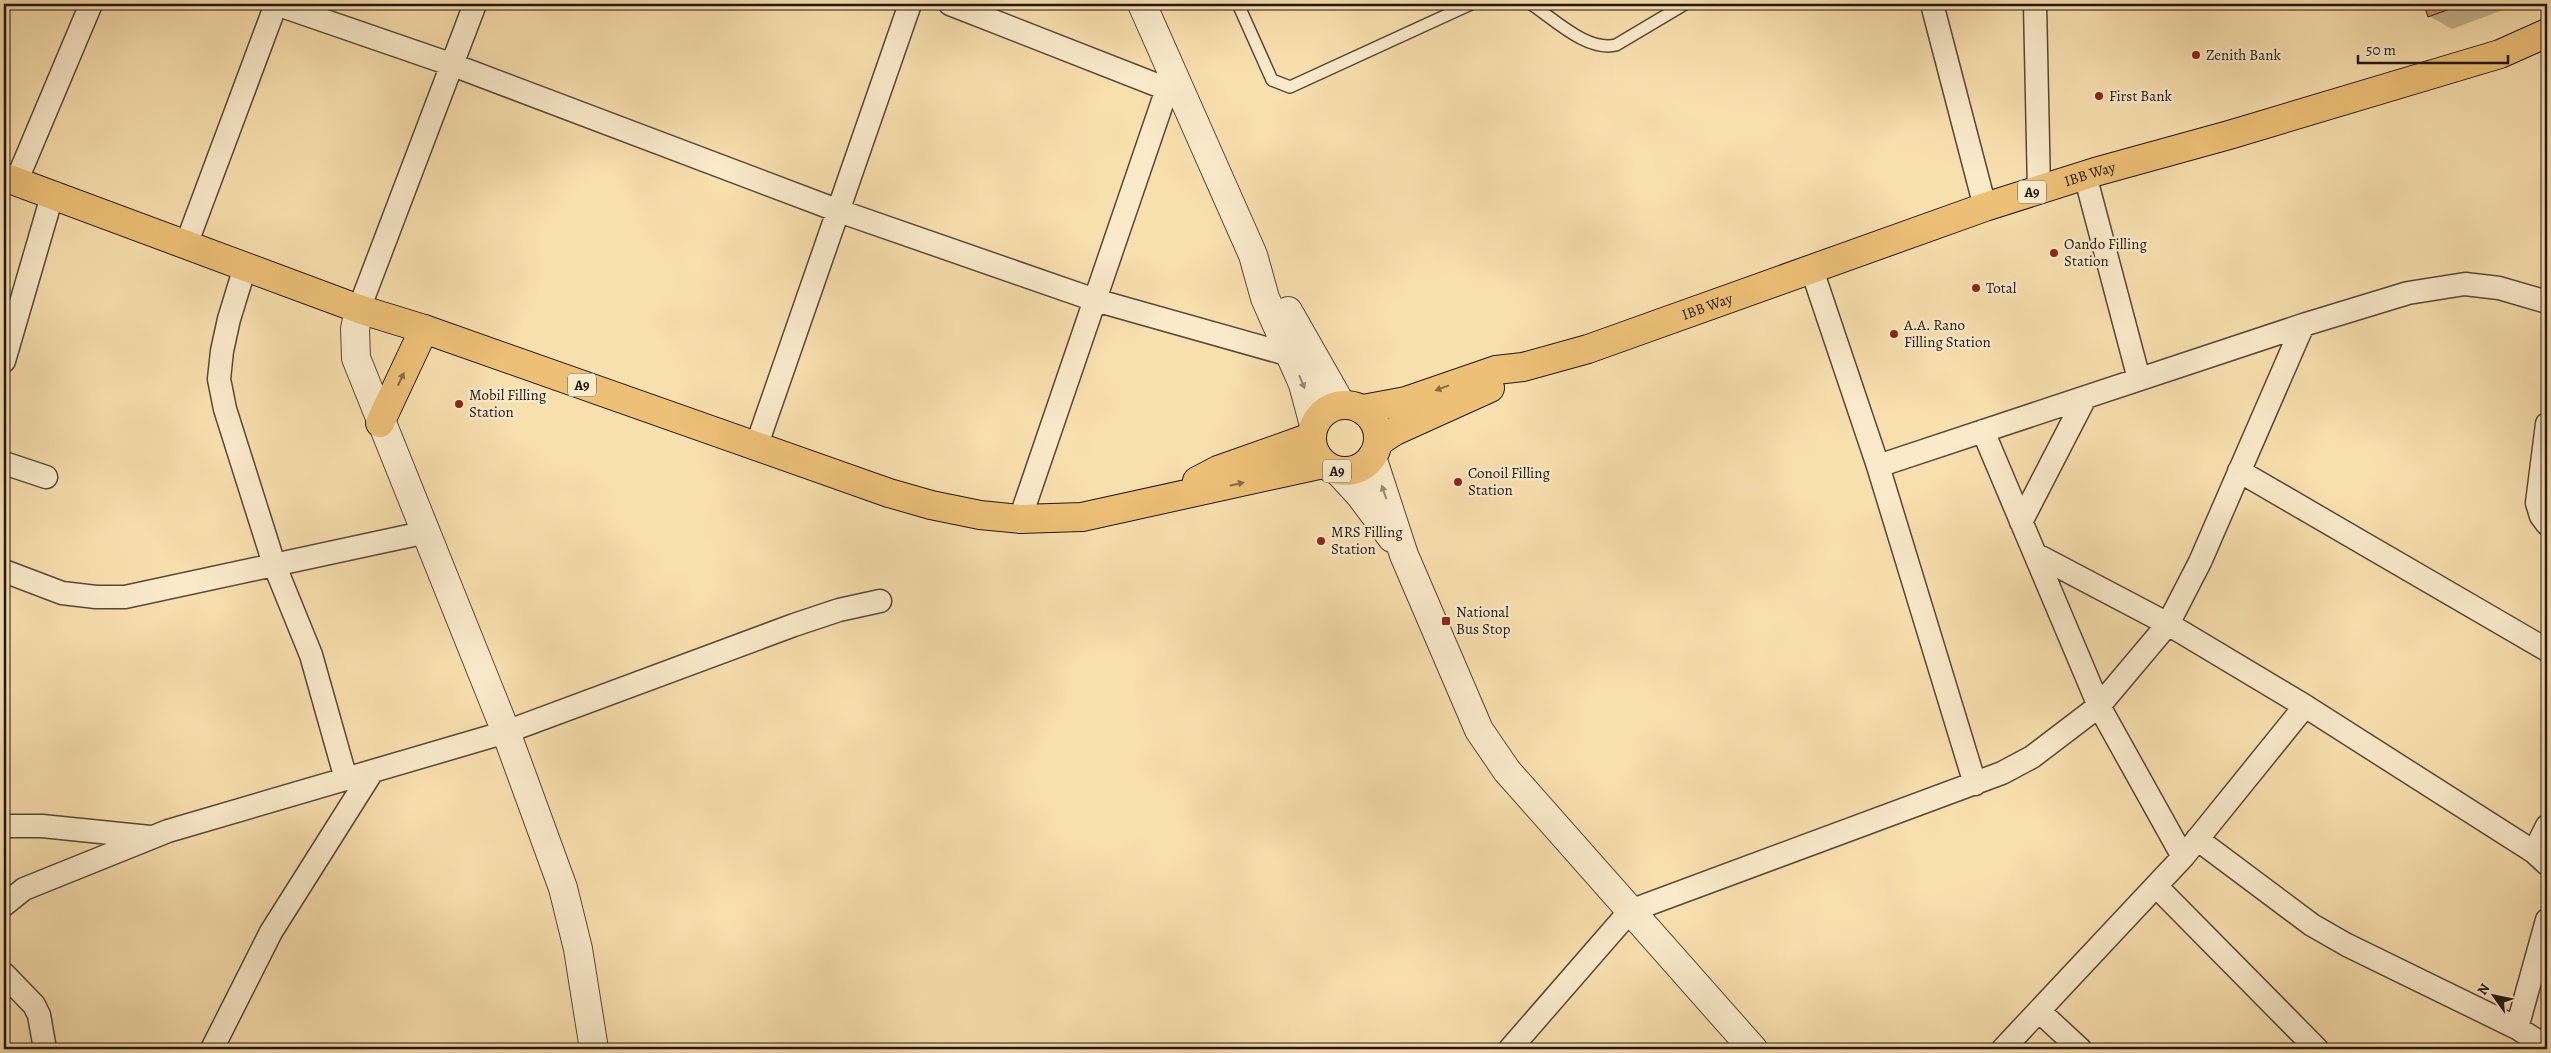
<svg xmlns="http://www.w3.org/2000/svg" width="2551" height="1053" font-family="Alegreya,serif">
<rect width="100%" height="100%" fill="#f8dfae"/>
<filter id="stains"><feTurbulence type="fractalNoise" baseFrequency=".004" numOctaves="4"/><feColorMatrix values="0 0 0 0 .2 0 0 0 0 .09 0 0 0 0 .02 0 0 0 .5 -.17"/></filter>
<radialGradient id="worn" r=".72"><stop offset=".6" stop-color="#630" stop-opacity="0"/><stop offset="1" stop-color="#630" stop-opacity=".3"/></radialGradient>
<path fill="#0003" d="M 2425,4 L 2519,4 L 2452,29 L 2429,16 Z"/>
<path fill="#d8956a" stroke="#221610" d="M 2424,4 L 2463,4 L 2428,17 Z"/>
<g fill="none" stroke-linecap="round" stroke-linejoin="round">
<g stroke="#584838" stroke-width="14">
<path id="service" d="M 1238,4 L 1272,80 L 1290,87 L 1471,4
M 1531,4 C 1554,19 1587,52 1616,45 L 1685,4"/>
</g>
<g stroke="#584838" stroke-width="25">
<path id="minor" d="M 276,4 L 453,65 L 839,211 L 1095,300 L 1290,355
M 950,4 L 1167,89 L 1168,74
M 1932,4 L 1985,207
M 2035,4 L 2039,190
M 2085,175 L 2139,379
M 16,182 L 91,4
M 186,245 L 276,4
M 245,267 L 229,319 L 222,351 L 219,379 L 225,409 L 274,564 L 311,655 L 346,779
M 1812,270 L 1878,466 L 1975,784
M 359,309 L 475,4
M 4,361 L 52,196
M 2547,424 L 2537,503 L 2541,516 L 2547,524
M 1983,431 L 2099,706 L 2183,857
M 756,447 L 910,4
M 4,463 L 46,477
M 1878,466 L 2303,325 L 2408,293 L 2465,284 L 2499,288 L 2547,302
M 2239,471 L 2547,650
M 1020,519 L 1167,89
M 2021,522 L 2085,398
M 2035,554 L 2168,624 L 2305,706 L 2534,852 L 2547,864
M 4,571 L 62,593 L 96,597 L 125,597 L 427,532
M 4,826 L 42,826 L 150,837
M 2197,839 L 2312,925 L 2347,945 L 2517,1028 L 2547,1047
M 2534,852 L 2547,826
M 2156,886 L 2317,1049
M 4,905 L 24,889 L 168,831 L 506,732 L 794,625 L 839,610 L 880,601
M 4,974 L 34,1005 L 39,1015 L 45,1049
M 2039,1011 L 2080,1049
M 2517,1028 L 2547,920
M 212,1049 L 271,932 L 372,772
M 1510,1049 L 1630,911 L 2002,773 L 2032,757 L 2099,706 L 2168,624 L 2200,562 L 2303,325
M 2003,1049 L 2183,857 L 2305,706"/>
</g>
<g stroke="#584838" stroke-width="30">
<path id="tertiary" d="M 1142,4 L 1253,255 L 1265,298 L 1303,384 L 1314,425
M 359,309 L 355,329 L 356,358 L 506,732 L 563,888 L 578,949 L 594,1049
M 1288,311 L 1341,404
M 1372,457 L 1404,555 L 1479,730 L 1507,771 L 1753,1049
M 1338,471 L 1360,495 L 1392,538"/>
</g>
<g stroke="#221610" stroke-width="30">
<g id="trunk">
<path d="M 4,177 L 359,309 L 424,329 L 889,493 L 931,505 L 980,515 L 1020,519 L 1082,517 L 1323,464"/>
<circle cx="1345" cy="438" r="33"/>
<path id="s1" d="M 1363,409 L 1406,401 L 1496,370 L 1523,367 L 1588,349 L 1985,207 L 2095,172 L 2229,135 L 2500,54 L 2547,33"/>
<path d="M 380,423 L 424,329"/>
<path d="M 1378,442 L 1395,431 L 1490,388"/>
<path d="M 1197,481 L 1218,470 L 1311,437"/>
</g>
</g>
<use href="#service" stroke="#faeaca" stroke-width="11"/>
<use href="#minor" stroke="#faeaca" stroke-width="22"/>
<use href="#tertiary" stroke="#faeaca" stroke-width="28"/>
<use href="#trunk" stroke="#ecc077" stroke-width="28"/>
</g>
<defs><path id="oneway-solid" d="M-6-.8H1V-3.2L6.5 0L1 3.2V.8H-6Z" transform="scale(1.25)"/></defs>
<g fill="#876b44">
<use href="#oneway-solid" transform="translate(401 379) rotate(-65)"/>
<use href="#oneway-solid" transform="translate(1442 388) rotate(160)"/>
<use href="#oneway-solid" transform="translate(1237 484) rotate(-13)"/>
</g>
<g fill="#998b76">
<use href="#oneway-solid" transform="translate(1302 382) rotate(68)"/>
<use href="#oneway-solid" transform="translate(1384 492) rotate(-109)"/>
</g>
<g fill="#8f2418" stroke="#faeaca" stroke-width="2">
<circle cx="2196" cy="55" r="5"/>
<circle cx="2099" cy="96" r="5"/>
<circle cx="2054" cy="253" r="5"/>
<circle cx="1976" cy="288" r="5"/>
<circle cx="1894" cy="334" r="5"/>
<circle cx="459" cy="404" r="5"/>
<circle cx="1458" cy="482" r="5"/>
<circle cx="1321" cy="541" r="5"/>
<rect x="1441" y="616" width="10" height="10" rx="2.5"/>
</g>
<g text-anchor="middle" dominant-baseline="central" stroke-width="4.5" stroke-linejoin="round" paint-order="stroke">
<g fill="#faeaca" stroke="#635648" stroke-width="1">
<rect x="2018" y="180.5" width="28" height="23" rx="4"/>
<rect x="568" y="373.5" width="28" height="23" rx="4"/>
<rect x="1323" y="459.5" width="28" height="23" rx="4"/>
</g>
<g font-size="14" font-weight="bold" fill="#221610">
<text x="2032" y="192">A9</text>
<text x="582" y="385">A9</text>
<text x="1337" y="471">A9</text>
</g>
<g font-size="15" fill="#221610" stroke="#faeaca" text-anchor="start">
<text x="2206" y="55">Zenith Bank</text>
<text x="2109" y="96">First Bank</text>
<text x="2064" y="244">Oando Filling<tspan x="2064" dy="17">Station</tspan></text>
<text x="1986" y="288">Total</text>
<text x="1904" y="325">A.A. Rano<tspan x="1904" dy="17">Filling Station</tspan></text>
<text x="469" y="395">Mobil Filling<tspan x="469" dy="17">Station</tspan></text>
<text x="1468" y="473">Conoil Filling<tspan x="1468" dy="17">Station</tspan></text>
<text x="1331" y="532">MRS Filling<tspan x="1331" dy="17">Station</tspan></text>
<text x="1456" y="612">National<tspan x="1456" dy="17">Bus Stop</tspan></text>
</g>
<g font-size="15" fill="#221610" stroke="#faeaca">
<text stroke="none"><textPath href="#s1" startOffset="765">IBB Way</textPath></text>
<text stroke="none"><textPath href="#s1" startOffset="360">IBB Way</textPath></text>
</g>
</g>
<rect width="2551" height="1053" fill="none" stroke="#f8dfae" stroke-width="20"/>
<rect x="5" y="5" width="2541" height="1043" fill="none" stroke="#221610" stroke-width="2.5"/>
<rect x="10" y="10" width="2531" height="1033" fill="none" stroke="#221610"/>
<g transform="translate(2494 996) rotate(303)" stroke="#faeaca" stroke-width="4" paint-order="stroke">
<path d="M0-4L9 19L0 12L-9 19Z" fill="#221610"/>
<text y="-8" font-size="14" font-weight="bold" text-anchor="middle" fill="#221610">N</text>
</g>
<path d="M2358 55v8h150v-8" fill="none" stroke="#221610" stroke-width="2.5"/>
<text x="2366" y="55" font-size="15" fill="#221610" stroke="#faeaca" stroke-width="4" paint-order="stroke">50 m</text>
<rect width="100%" height="100%" filter="url(#stains)"/>
<rect width="100%" height="100%" fill="url(#worn)"/>
</svg>
